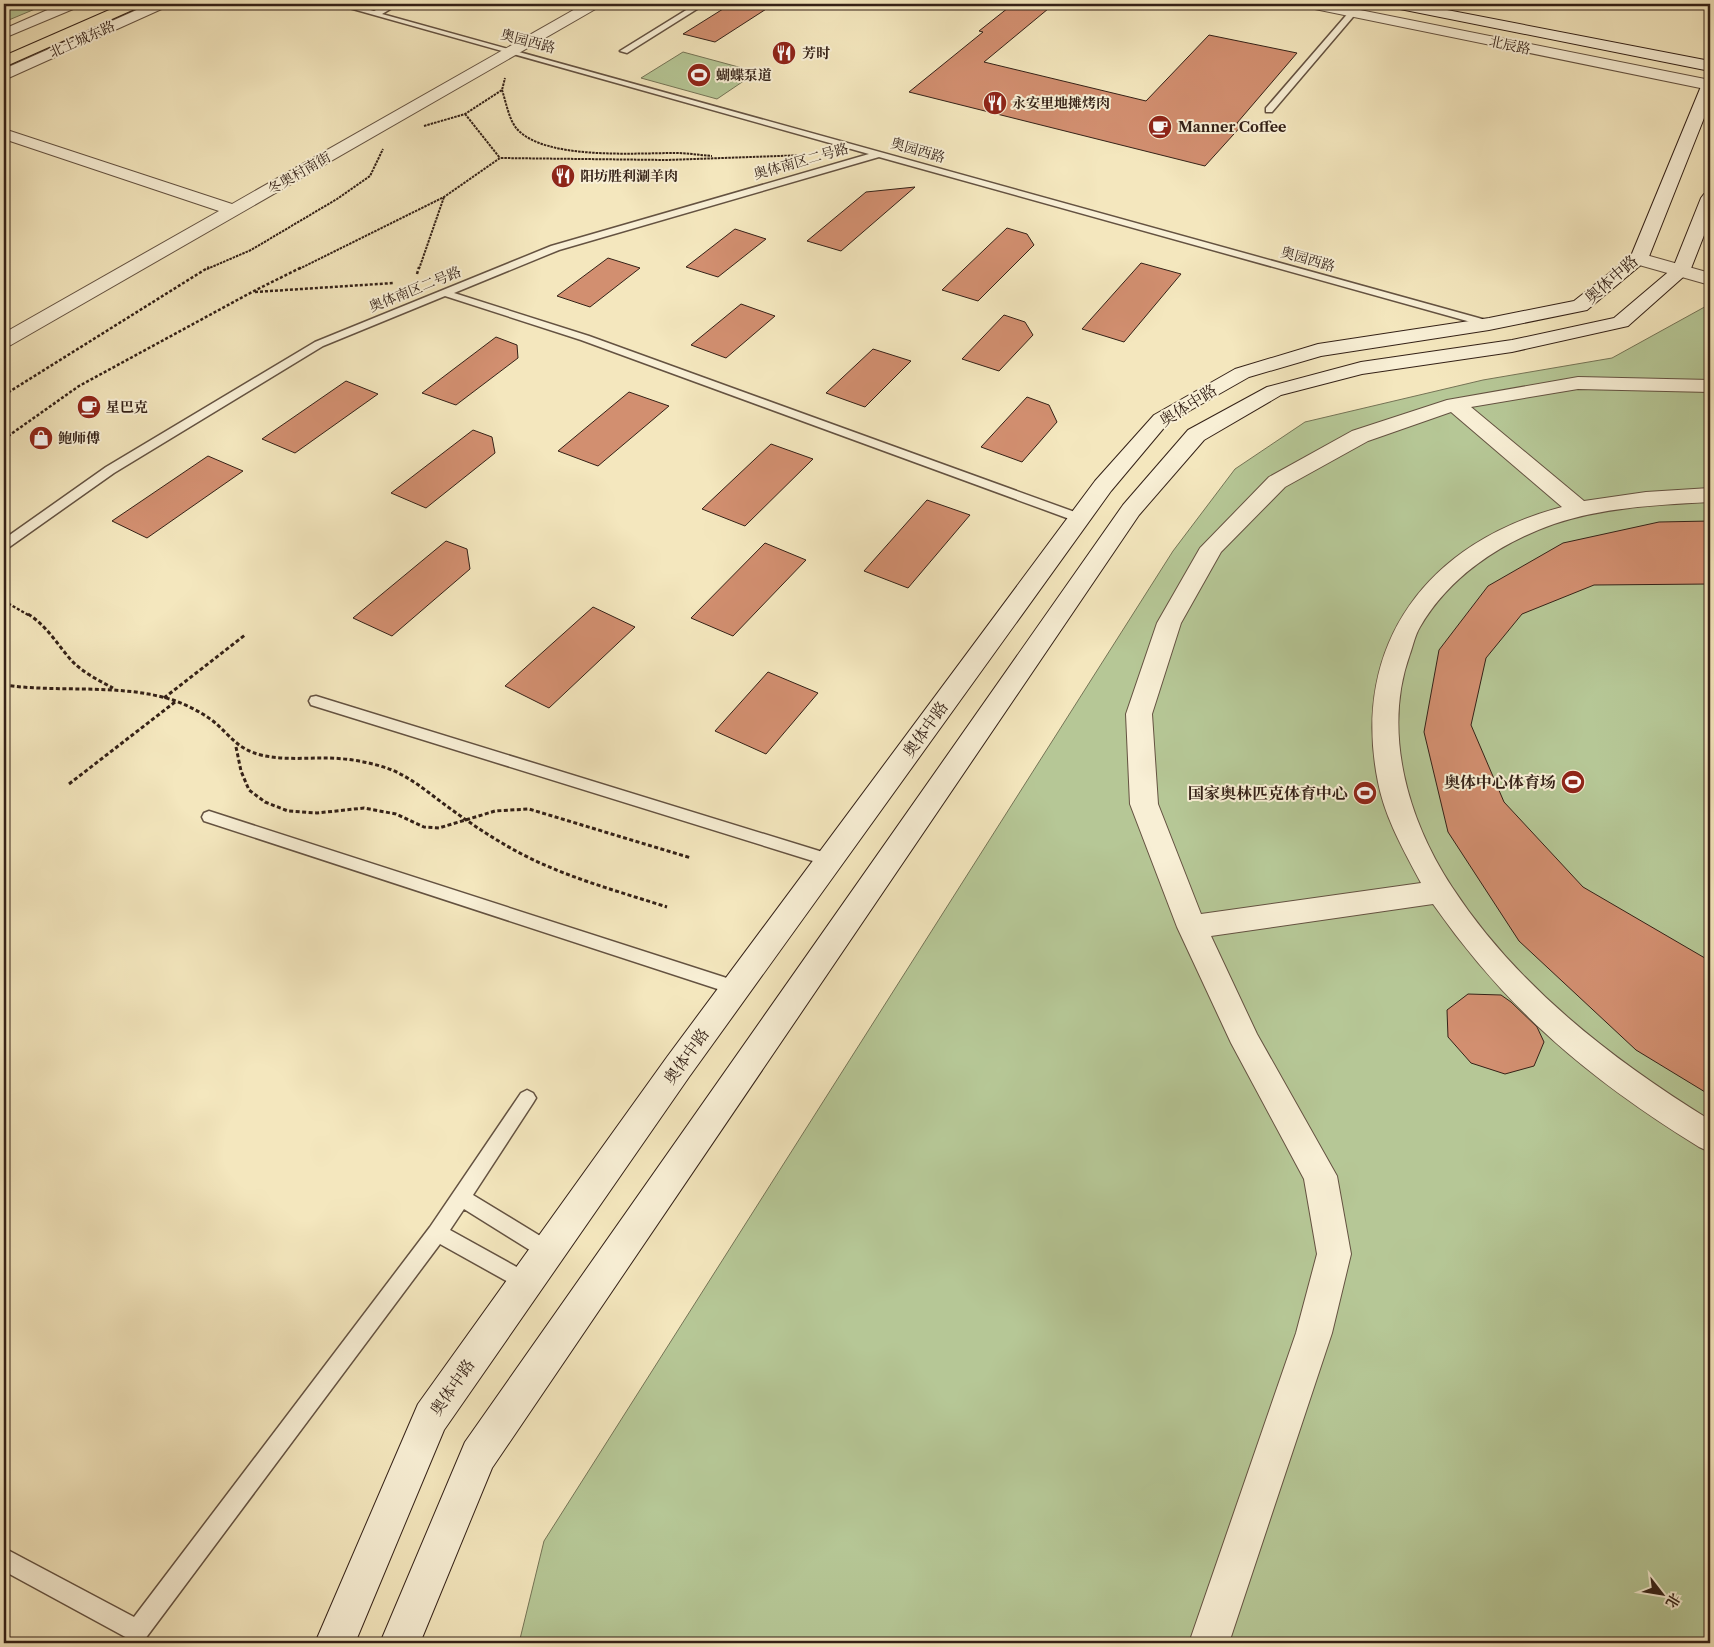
<svg xmlns="http://www.w3.org/2000/svg" width="1714" height="1647" font-family="'Libre Caslon Text','Noto Serif SC',serif">
<rect width="100%" height="100%" fill="#f4e7be"/>
<filter id="stains"><feTurbulence type="fractalNoise" baseFrequency=".004" numOctaves="4"/><feColorMatrix values="0 0 0 0 .2 0 0 0 0 .09 0 0 0 0 .02 0 0 0 .5 -.17"/></filter>
<radialGradient id="worn" r=".72"><stop offset=".6" stop-color="#630" stop-opacity="0"/><stop offset="1" stop-color="#630" stop-opacity=".3"/></radialGradient>
<path fill="#b6c796" stroke="#757456" d="M 4,4 L 47,4 L 4,22 Z
M 683,52 L 757,72 L 717,99 L 641,78 Z
M 1710,304 L 1710,1643 L 519,1643 L 544,1541 L 1173,551 L 1235,469 L 1305,422 L 1483,380 L 1612,358 Z"/>
<path fill="#d28f70" stroke="#342117" d="M 731,4 L 774,4 L 715,42 L 683,34 Z
M 1013,4 L 1054,4 L 984,62 L 1146,101 L 1209,35 L 1297,53 L 1237,123 L 1243,124 L 1205,166 L 909,92 L 983,32 L 979,31 Z
M 915,187 L 841,251 L 807,241 L 866,192 Z
M 1007,228 L 1027,234 L 1034,245 L 978,301 L 942,290 Z
M 735,229 L 766,239 L 718,277 L 686,267 Z
M 608,258 L 640,268 L 590,307 L 557,296 Z
M 1141,263 L 1181,274 L 1124,342 L 1082,329 Z
M 741,304 L 775,316 L 726,358 L 691,345 Z
M 1004,315 L 1025,322 L 1033,335 L 999,371 L 962,359 Z
M 496,337 L 517,345 L 518,358 L 456,405 L 422,393 Z
M 873,349 L 911,361 L 865,407 L 826,393 Z
M 346,381 L 378,394 L 295,453 L 262,439 Z
M 629,392 L 669,406 L 598,466 L 558,451 Z
M 1027,397 L 1049,405 L 1057,422 L 1022,462 L 981,447 Z
M 473,430 L 492,437 L 495,453 L 426,508 L 391,493 Z
M 771,444 L 813,459 L 745,526 L 702,509 Z
M 208,456 L 243,471 L 147,538 L 112,521 Z
M 927,500 L 970,515 L 908,588 L 864,571 Z
M 1710,521 L 1710,584 L 1594,585 L 1522,614 L 1486,658 L 1471,725 L 1504,802 L 1583,887 L 1710,961 L 1710,1095 L 1636,1050 L 1519,941 L 1448,832 L 1424,732 L 1439,650 L 1488,586 L 1563,543 L 1659,522 Z
M 446,541 L 467,549 L 470,569 L 392,636 L 353,618 Z
M 765,543 L 806,560 L 733,636 L 691,618 Z
M 593,607 L 635,627 L 549,708 L 505,686 Z
M 768,672 L 818,693 L 766,754 L 715,731 Z
M 1468,994 L 1501,995 L 1511,1002 L 1537,1027 L 1544,1042 L 1534,1066 L 1505,1074 L 1471,1063 L 1448,1037 L 1447,1010 Z"/>
<g fill="none" stroke-linecap="round" stroke-linejoin="round">
<g stroke="#645241" stroke-width="3">
<path id="service" d="M 335,4 L 347,4 L 374,11 L 389,4 L 399,4 L 382,14 L 1493,322 L 1494,324 L 1493,326 L 1485,326 L 879,157 L 559,250 L 454,293 L 589,336 L 1083,515 L 1085,518 L 1083,521 L 1075,521 L 581,340 L 445,296 L 323,346 L 114,473 L 8,548 L 4,549 L 4,539 L 106,467 L 315,342 L 551,246 L 869,154 Z
M 696,4 L 705,4 L 627,53 L 620,51 Z
M 1356,4 L 1364,4 L 1272,112 L 1266,112 L 1266,108 Z
M 316,696 L 829,854 L 834,856 L 837,860 L 834,864 L 829,866 L 311,705 L 309,701 L 311,697 Z
M 209,811 L 736,981 L 742,983 L 744,988 L 742,993 L 736,995 L 204,821 L 202,817 L 204,813 Z
M 527,1090 L 533,1093 L 536,1098 L 533,1103 L 473,1195 L 555,1245 L 557,1251 L 555,1257 L 548,1260 L 541,1257 L 464,1209 L 450,1230 L 533,1276 L 535,1282 L 533,1288 L 526,1291 L 519,1288 L 440,1244 L 145,1639 L 137,1642 L 129,1639 L 4,1571 L 4,1548 L 134,1617 L 430,1227 L 521,1093 Z"/>
</g>
<g stroke="#645241" stroke-width="2">
<path id="minor" d="M 584,4 L 601,4 L 599,7 L 11,345 L 4,347 L 4,333 L 219,211 L 4,139 L 4,129 L 232,204 Z
M 1639,253 L 1710,273 L 1710,285 L 1632,263 L 1630,259 L 1632,255 Z
M 1578,377 L 1710,380 L 1710,392 L 1578,389 L 1471,407 L 1584,501 L 1646,492 L 1710,488 L 1710,502 C 1658,505 1604,507 1554,524 C 1500,543 1449,577 1420,627 C 1415,635 1413,646 1410,654 C 1382,732 1408,820 1452,887 C 1516,985 1611,1059 1710,1120 L 1710,1152 L 1699,1147 C 1589,1079 1508,1011 1433,904 L 1211,936 L 1257,1034 L 1337,1176 L 1351,1254 L 1332,1333 L 1229,1643 L 1189,1643 L 1296,1333 L 1317,1254 L 1304,1179 L 1231,1043 L 1177,927 L 1130,804 L 1126,714 L 1157,623 L 1200,548 L 1269,477 L 1352,431 L 1447,400 ZM 1451,412 L 1562,507 C 1429,542 1350,643 1378,782 C 1385,818 1404,851 1421,883 L 1201,914 L 1158,804 L 1152,714 L 1181,623 L 1221,552 L 1285,487 L 1368,441 Z"/>
</g>
<g stroke="#645241" stroke-width="2">
<path id="tertiary" d="M 61,4 L 80,4 L 78,7 L 4,38 L 4,29 Z
M 150,4 L 168,4 L 166,7 L 4,80 L 4,69 Z
M 1303,4 L 1330,4 L 1710,80 L 1710,90 L 1310,8 L 1305,7 Z"/>
</g>
<g stroke="#342117" stroke-width="2">
<path id="secondary" d="M 1388,4 L 1416,4 L 1710,61 L 1710,71 L 1390,7 Z
M 1710,79 L 1710,103 L 1648,259 L 1587,310 L 1489,330 L 1321,356 L 1249,377 L 1168,423 L 1111,491 L 689,1077 L 444,1430 L 355,1643 L 315,1643 L 418,1404 L 667,1057 L 1095,481 L 1154,415 L 1235,369 L 1318,344 L 1489,318 L 1574,301 L 1631,256 L 1702,84 L 1704,81 Z
M 1710,193 L 1710,220 L 1690,271 L 1628,326 L 1512,352 L 1362,374 L 1281,395 L 1204,440 L 1139,515 L 492,1468 L 420,1643 L 380,1643 L 465,1442 L 1123,505 L 1188,430 L 1267,387 L 1361,362 L 1512,340 L 1614,318 L 1673,268 L 1701,198 L 1704,194 Z"/>
</g>
<g stroke="#342117" stroke-width="2">
<path id="primary" d="M 123,4 L 141,4 L 139,7 L 4,67 L 4,56 Z"/>
</g>
<path stroke="#342117" stroke-width="2" stroke-dasharray="2.5 1" stroke-linecap="butt" d="M 502,90 C 506,102 509,120 517,129 C 545,160 635,153 674,153 C 687,153 699,155 712,156
M 465,114 L 500,158
M 424,126 L 465,114 L 502,90 L 505,78
M 207,269 L 251,250 L 337,199 L 370,176 L 383,149
M 299,269 L 444,197 L 500,158 L 666,160 L 806,155
M 419,269 L 444,197"/>
<path stroke="#342117" stroke-width="2.5" stroke-dasharray="3 2" stroke-linecap="butt" d="M 417,274 L 419,267
M 255,292 L 394,283
M 4,395 L 209,267
M 4,439 L 79,386 L 252,292 L 302,267
M 4,601 L 30,616"/>
<path stroke="#342117" stroke-width="3" stroke-dasharray="4 2.5" stroke-linecap="butt" d="M 28,614 C 47,626 57,644 71,660 C 82,672 98,680 113,688
M 4,685 C 60,693 119,683 173,700 C 187,705 201,712 213,721 C 231,736 237,749 261,755 C 282,760 304,758 325,758 C 347,758 371,762 392,770 C 413,779 430,794 448,807 C 466,820 483,832 502,843 C 553,874 611,889 667,907
M 164,698 L 245,635
M 236,747 L 241,771 L 249,790 L 265,802 L 288,811 L 317,813 L 364,808 L 396,814 L 424,827 L 439,828 L 495,811 L 529,809 L 691,858
M 69,784 L 175,702"/>
<use href="#service" fill="#f8efd5" fill-rule="evenodd"/>
<use href="#minor" fill="#f8efd5" fill-rule="evenodd"/>
<use href="#tertiary" fill="#f8efd5" fill-rule="evenodd"/>
<use href="#secondary" fill="#f8efd5" fill-rule="evenodd"/>
<use href="#primary" fill="#f4e7be" fill-rule="evenodd"/>
</g>
<defs>
<g id="restaurant-disc" transform="scale(1.25)"><circle r="9.5" fill="#8f2418" stroke="#f8efd5"/><path d="M-5-6h1v4h1v-4h1v4h1v-4h1v5L-1.5 .5V6h-2V.5L-5-1ZM5-6V6H3V1.5H1.5Q1.5-4 5-6Z" fill="#fff"/></g>
<g id="stadium-disc" transform="scale(1.25)"><circle r="9.5" fill="#8f2418" stroke="#f8efd5"/><path d="M0-5a6.5 5 0 1 0 0 10a6.5 5 0 1 0 0-10ZM-3.5-1.8h7v3.6h-7Z" fill="#fff"/></g>
<g id="cafe-disc" transform="scale(1.25)"><circle r="9.5" fill="#8f2418" stroke="#f8efd5"/><path d="M-5.5-4.5H6V0H3Q3 3.5 0 3.5H-2.5Q-5.5 3.5-5.5 0ZM3-3.2v2h1.7v-2ZM-6 4.5H4V6H-6Z" fill="#fff"/></g>
<g id="shop-disc" transform="scale(1.25)"><circle r="9.5" fill="#8f2418" stroke="#f8efd5"/><path d="M-5-2.5h2.3a2.7 3.5 0 0 1 5.4 0H5L5.5 6h-11ZM-1.5-2.5h3a1.5 2.3 0 0 0-3 0Z" fill="#fff"/></g>
</defs>
<g fill-rule="evenodd">
<use href="#restaurant-disc" x="784" y="53"/>
<use href="#stadium-disc" x="699" y="75"/>
<use href="#restaurant-disc" x="995" y="103"/>
<use href="#cafe-disc" x="1160" y="127"/>
<use href="#restaurant-disc" x="563" y="176"/>
<use href="#cafe-disc" x="89" y="407"/>
<use href="#shop-disc" x="41" y="438"/>
<use href="#stadium-disc" x="1573" y="782"/>
<use href="#stadium-disc" x="1365" y="793"/>
</g>
<g text-anchor="middle" dominant-baseline="central" stroke-width="4" stroke-linejoin="round" paint-order="stroke">
<g font-size="14" fill="#342117" stroke="#f8efd5">
<text transform="translate(82 39) rotate(-24)">北土城东路</text>
<text transform="translate(528 41) rotate(15)">奥园西路</text>
<text transform="translate(1510 45) rotate(12)">北辰路</text>
<text transform="translate(918 150) rotate(16)">奥园西路</text>
<text transform="translate(801 161) rotate(-16)">奥体南区二号路</text>
<text transform="translate(299 173) rotate(-30)">冬奥村南街</text>
<text transform="translate(1308 259) rotate(16)">奥园西路</text>
<text transform="translate(415 289) rotate(-22)">奥体南区二号路</text>
</g>
<g font-size="14" font-weight="bold" fill="#342117" stroke="#f8efd5" text-anchor="start">
<text x="802" y="53">芳时</text>
<text x="716" y="75">蝴蝶泵道</text>
<text x="1012" y="103">永安里地摊烤肉</text>
<text x="1178" y="127">Manner Coffee</text>
<text x="580" y="176">阳坊胜利涮羊肉</text>
<text x="106" y="407">星巴克</text>
<text x="58" y="438">鲍师傅</text>
</g>
<g font-size="16" fill="#342117" stroke="#f8efd5">
<text transform="translate(1611 279) rotate(-41)">奥体中路</text>
<text transform="translate(1188 405) rotate(-32)">奥体中路</text>
<text transform="translate(925 729) rotate(-54)">奥体中路</text>
<text transform="translate(686 1056) rotate(-54)">奥体中路</text>
<text transform="translate(452 1387) rotate(-55)">奥体中路</text>
</g>
<g font-size="16" font-weight="bold" fill="#342117" stroke="#f8efd5" text-anchor="end">
<text x="1556" y="782">奥体中心体育场</text>
<text x="1348" y="793">国家奥林匹克体育中心</text>
</g>
</g>
<rect width="1714" height="1647" fill="none" stroke="#f4e7be" stroke-width="20"/>
<rect x="5" y="5" width="1704" height="1637" fill="none" stroke="#342117" stroke-width="2.5"/>
<rect x="10" y="10" width="1694" height="1627" fill="none" stroke="#342117"/>
<g transform="translate(1662 1594) rotate(121)" stroke="#f8efd5" stroke-width="4" paint-order="stroke">
<path d="M0-4L9 19L0 12L-9 19Z" fill="#342117"/>
<text y="-8" font-size="14" font-weight="bold" text-anchor="middle" fill="#342117">北</text>
</g>
<rect width="100%" height="100%" filter="url(#stains)"/>
<rect width="100%" height="100%" fill="url(#worn)"/>
</svg>
